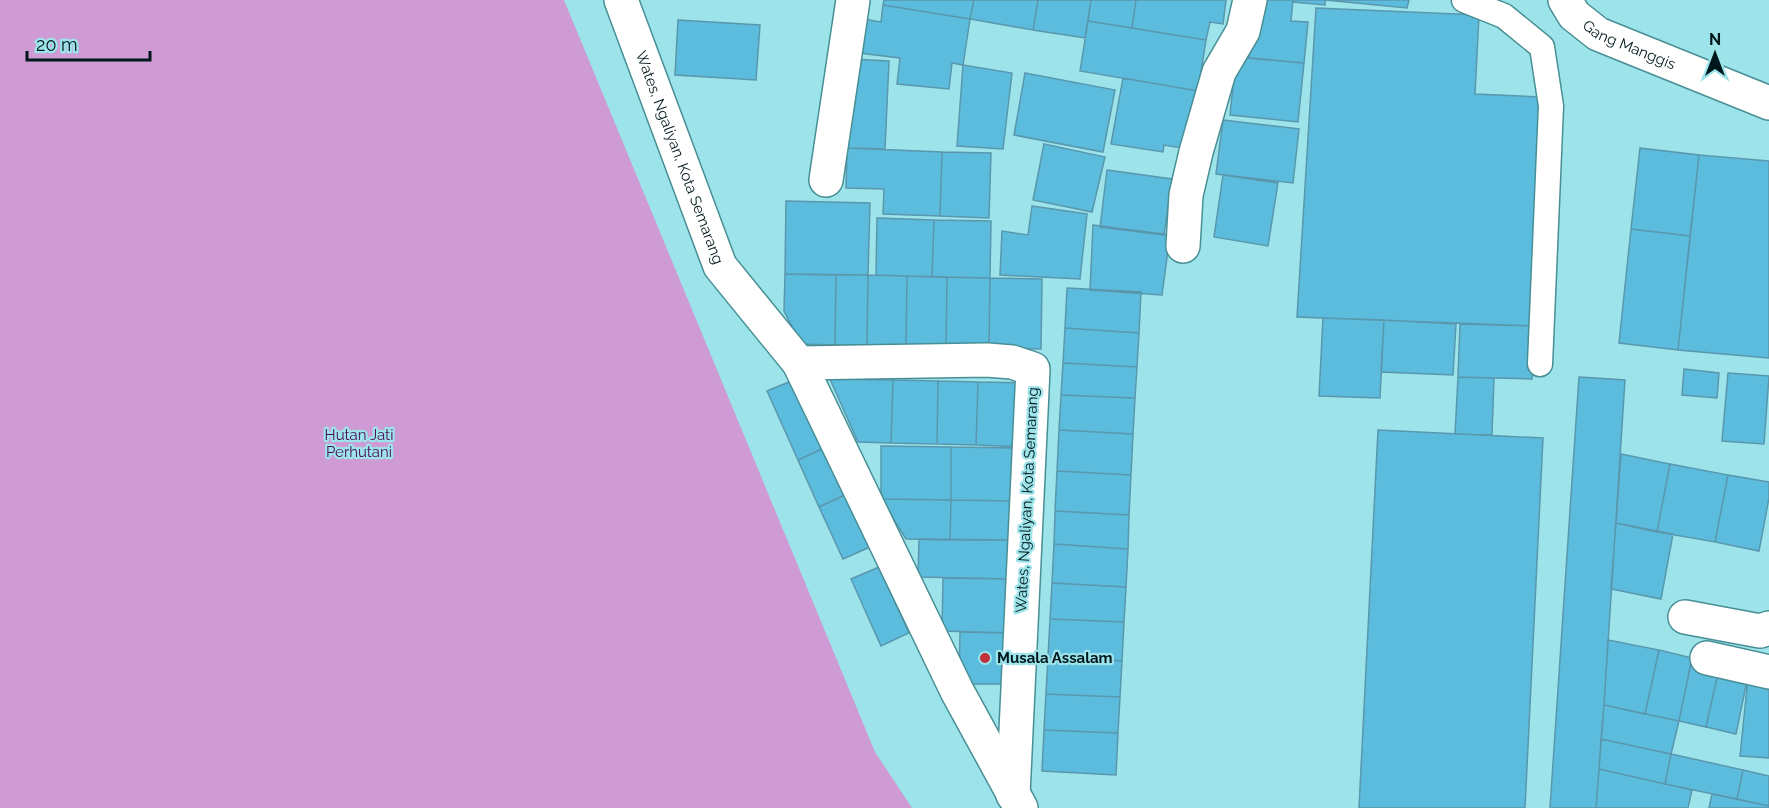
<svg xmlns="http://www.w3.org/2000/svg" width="1769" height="808" font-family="Raleway,sans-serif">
<rect width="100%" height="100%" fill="#9ce3ea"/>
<path fill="#ce9bd4" d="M 0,0 L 564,0 L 875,752 L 912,808 L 0,808 Z"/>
<path fill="#5cbcdd" stroke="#5a97ad" stroke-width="1.5" d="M 884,0 L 974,0 L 970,19 L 883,5 Z
M 974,0 L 1038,0 L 1033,30 L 970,19 Z
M 1038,0 L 1091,0 L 1085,38 L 1033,30 Z
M 1091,0 L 1136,0 L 1132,28 L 1088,21 Z
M 1136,0 L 1226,0 L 1223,24 L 1210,22 L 1206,40 L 1132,28 Z
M 1261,0 L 1293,0 L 1291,21 L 1308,22 L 1304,63 L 1249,58 L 1253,17 Z
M 1293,0 L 1325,0 L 1325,5 L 1293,2 Z
M 1325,0 L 1409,0 L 1407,8 Z
M 883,5 L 970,19 L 963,65 L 952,63 L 949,89 L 897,84 L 900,58 L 859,53 L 864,19 L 881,22 Z
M 1316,8 L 1479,15 L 1475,94 L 1542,97 L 1534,326 L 1297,317 Z
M 678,20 L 760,25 L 756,80 L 675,75 Z
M 1088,21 L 1206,40 L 1198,91 L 1080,71 Z
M 1236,57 L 1304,63 L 1298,122 L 1230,115 Z
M 851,59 L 889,61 L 885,149 L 847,148 Z
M 963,65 L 1012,73 L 1003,149 L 957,146 Z
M 1025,73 L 1115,90 L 1103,152 L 1014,135 Z
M 1123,78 L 1198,91 L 1188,149 L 1164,145 L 1163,152 L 1111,144 Z
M 1223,120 L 1299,129 L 1293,183 L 1216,174 Z
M 1044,144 L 1105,157 L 1092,212 L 1033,200 Z
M 847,148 L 942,152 L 940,216 L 883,214 L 884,189 L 846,188 Z
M 1640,148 L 1699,155 L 1690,236 L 1631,229 Z
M 942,152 L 991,153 L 989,218 L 940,216 Z
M 1699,155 L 1769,161 L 1769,358 L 1678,350 Z
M 1107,170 L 1172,179 L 1164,235 L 1100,227 Z
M 1223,175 L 1278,183 L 1268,246 L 1214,237 Z
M 786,201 L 870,203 L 868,275 L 785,274 Z
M 1032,206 L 1087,214 L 1080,279 L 1000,275 L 1002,231 L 1028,235 Z
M 877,218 L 934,220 L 932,277 L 876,275 Z
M 934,220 L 991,221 L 990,278 L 932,277 Z
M 1093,225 L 1170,235 L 1162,295 L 1090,290 Z
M 1631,229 L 1690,236 L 1678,350 L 1619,343 Z
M 785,274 L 836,275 L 835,345 L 801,344 L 784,311 Z
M 836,275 L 868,275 L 867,345 L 835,345 Z
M 868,275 L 907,276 L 906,346 L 867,345 Z
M 907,276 L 947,277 L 946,347 L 906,346 Z
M 947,277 L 990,278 L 989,348 L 946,347 Z
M 990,278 L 1042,279 L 1041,349 L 989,348 Z
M 1067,288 L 1141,292 L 1139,333 L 1065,328 Z
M 1323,318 L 1384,320 L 1380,398 L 1319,396 Z
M 1384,320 L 1456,324 L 1453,375 L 1381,372 Z
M 1460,324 L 1534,326 L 1532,379 L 1458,377 Z
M 1065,328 L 1139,333 L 1137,367 L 1063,363 Z
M 1063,363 L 1137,367 L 1135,398 L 1061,395 Z
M 1684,369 L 1719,373 L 1717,398 L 1682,395 Z
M 1728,373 L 1769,376 L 1764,444 L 1722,441 Z
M 1458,377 L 1494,378 L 1492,435 L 1455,434 Z
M 1579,377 L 1625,380 L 1604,705 L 1596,808 L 1550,808 Z
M 796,379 L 826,447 L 798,460 L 767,391 Z
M 830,379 L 893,380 L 891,443 L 858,442 Z
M 893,380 L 938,381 L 937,444 L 891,443 Z
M 938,381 L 978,382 L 976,445 L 937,444 Z
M 978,382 L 1024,383 L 1023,447 L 976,445 Z
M 1061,395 L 1135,398 L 1133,434 L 1059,430 Z
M 1059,430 L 1133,434 L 1131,475 L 1057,471 Z
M 1378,430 L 1543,438 L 1525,808 L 1359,808 Z
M 881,446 L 951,447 L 951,500 L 881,499 Z
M 826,447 L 847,494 L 819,507 L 798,460 Z
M 951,447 L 1014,448 L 1013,501 L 951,500 Z
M 1621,454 L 1670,464 L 1657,532 L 1616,523 Z
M 1670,464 L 1728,475 L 1715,542 L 1657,532 Z
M 1057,471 L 1131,475 L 1129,515 L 1055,511 Z
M 1728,475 L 1769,482 L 1769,498 L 1759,551 L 1715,542 Z
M 847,494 L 870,547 L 843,559 L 819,507 Z
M 881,499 L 951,500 L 950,540 L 906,539 Z
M 951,500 L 1013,501 L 1013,540 L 950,540 Z
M 1055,511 L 1129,515 L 1128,549 L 1054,544 Z
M 1616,523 L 1673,534 L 1661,599 L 1611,589 Z
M 919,539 L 1013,540 L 1012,579 L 918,577 Z
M 1054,544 L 1128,549 L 1126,587 L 1052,583 Z
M 879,567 L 909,633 L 881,646 L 851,579 Z
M 943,578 L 1012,579 L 1011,633 L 942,631 Z
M 1052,583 L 1126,587 L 1124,622 L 1050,619 Z
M 1050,619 L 1124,622 L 1122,661 L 1048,657 Z
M 960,632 L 1011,633 L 1010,684 L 959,684 Z
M 1608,640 L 1659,650 L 1645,714 L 1604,705 Z
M 1659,650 L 1692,658 L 1679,721 L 1645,714 Z
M 1048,657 L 1122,661 L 1120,697 L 1046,694 Z
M 1692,658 L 1720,664 L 1706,727 L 1679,721 Z
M 1720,664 L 1749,671 L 1736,734 L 1706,727 Z
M 1748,678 L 1769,681 L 1769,758 L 1740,756 Z
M 1046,694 L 1120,697 L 1118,733 L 1044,730 Z
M 1604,705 L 1679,721 L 1671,754 L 1601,739 Z
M 1044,730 L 1118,733 L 1116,775 L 1042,771 Z
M 1601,739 L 1671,754 L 1665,784 L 1599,769 Z
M 1671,754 L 1743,770 L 1737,799 L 1665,784 Z
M 1599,769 L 1692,790 L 1688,808 L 1596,808 Z
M 1743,770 L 1769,776 L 1769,806 L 1737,799 Z
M 1712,794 L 1769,806 L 1769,808 L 1709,808 Z"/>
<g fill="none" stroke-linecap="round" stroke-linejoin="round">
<g stroke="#488f95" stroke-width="27">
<path id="lane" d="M 1464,0 L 1504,16 L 1542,47 L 1551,106 L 1540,364"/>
</g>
<g stroke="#488f95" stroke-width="36">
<g id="street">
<path id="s1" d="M 621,0 L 720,266 L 799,363 L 957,691 L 1021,808"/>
<path id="s2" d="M 1565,0 L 1574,15 L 1598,34 L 1769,103"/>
<path d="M 826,180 L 853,0"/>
<path d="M 1183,246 L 1186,195 L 1196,152 L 1219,72 L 1243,31 L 1250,0"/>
<path d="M 799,363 L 987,360 L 1012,362 L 1033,369 L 1013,795"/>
<path d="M 1685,617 L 1760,631 L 1769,628"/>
<path d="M 1707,658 L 1769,672"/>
</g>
</g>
<use href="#lane" stroke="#fff" stroke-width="24"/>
<use href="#street" stroke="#fff" stroke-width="33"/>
</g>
<circle fill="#c03138" stroke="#9ce3ea" stroke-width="2" cx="985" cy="658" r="6"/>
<g text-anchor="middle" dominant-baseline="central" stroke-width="4.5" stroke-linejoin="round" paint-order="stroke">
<g font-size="15" fill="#00181b" stroke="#9ce3ea">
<text stroke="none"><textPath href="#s2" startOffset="81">Gang Manggis</textPath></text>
<text stroke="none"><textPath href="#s1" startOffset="168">Wates, Ngaliyan, Kota Semarang</textPath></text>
<text transform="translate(1027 500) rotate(-87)">Wates, Ngaliyan, Kota Semarang</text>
</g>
<g font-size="15" fill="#4e0b56" stroke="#9ce3ea">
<text x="359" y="435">Hutan Jati<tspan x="359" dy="17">Perhutani</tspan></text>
</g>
<g font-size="15" font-weight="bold" fill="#00181b" stroke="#9ce3ea" text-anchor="start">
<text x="997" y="658">Musala Assalam</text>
</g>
</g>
<g transform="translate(1715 54)" stroke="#9ce3ea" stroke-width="4.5" paint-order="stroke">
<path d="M0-4.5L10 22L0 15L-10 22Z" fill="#00181b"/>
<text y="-9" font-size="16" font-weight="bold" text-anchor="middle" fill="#00181b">N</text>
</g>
<path d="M27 51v9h123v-9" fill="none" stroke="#00181b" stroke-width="3"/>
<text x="36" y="51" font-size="18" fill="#00181b" stroke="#9ce3ea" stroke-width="4.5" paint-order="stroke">20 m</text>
</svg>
